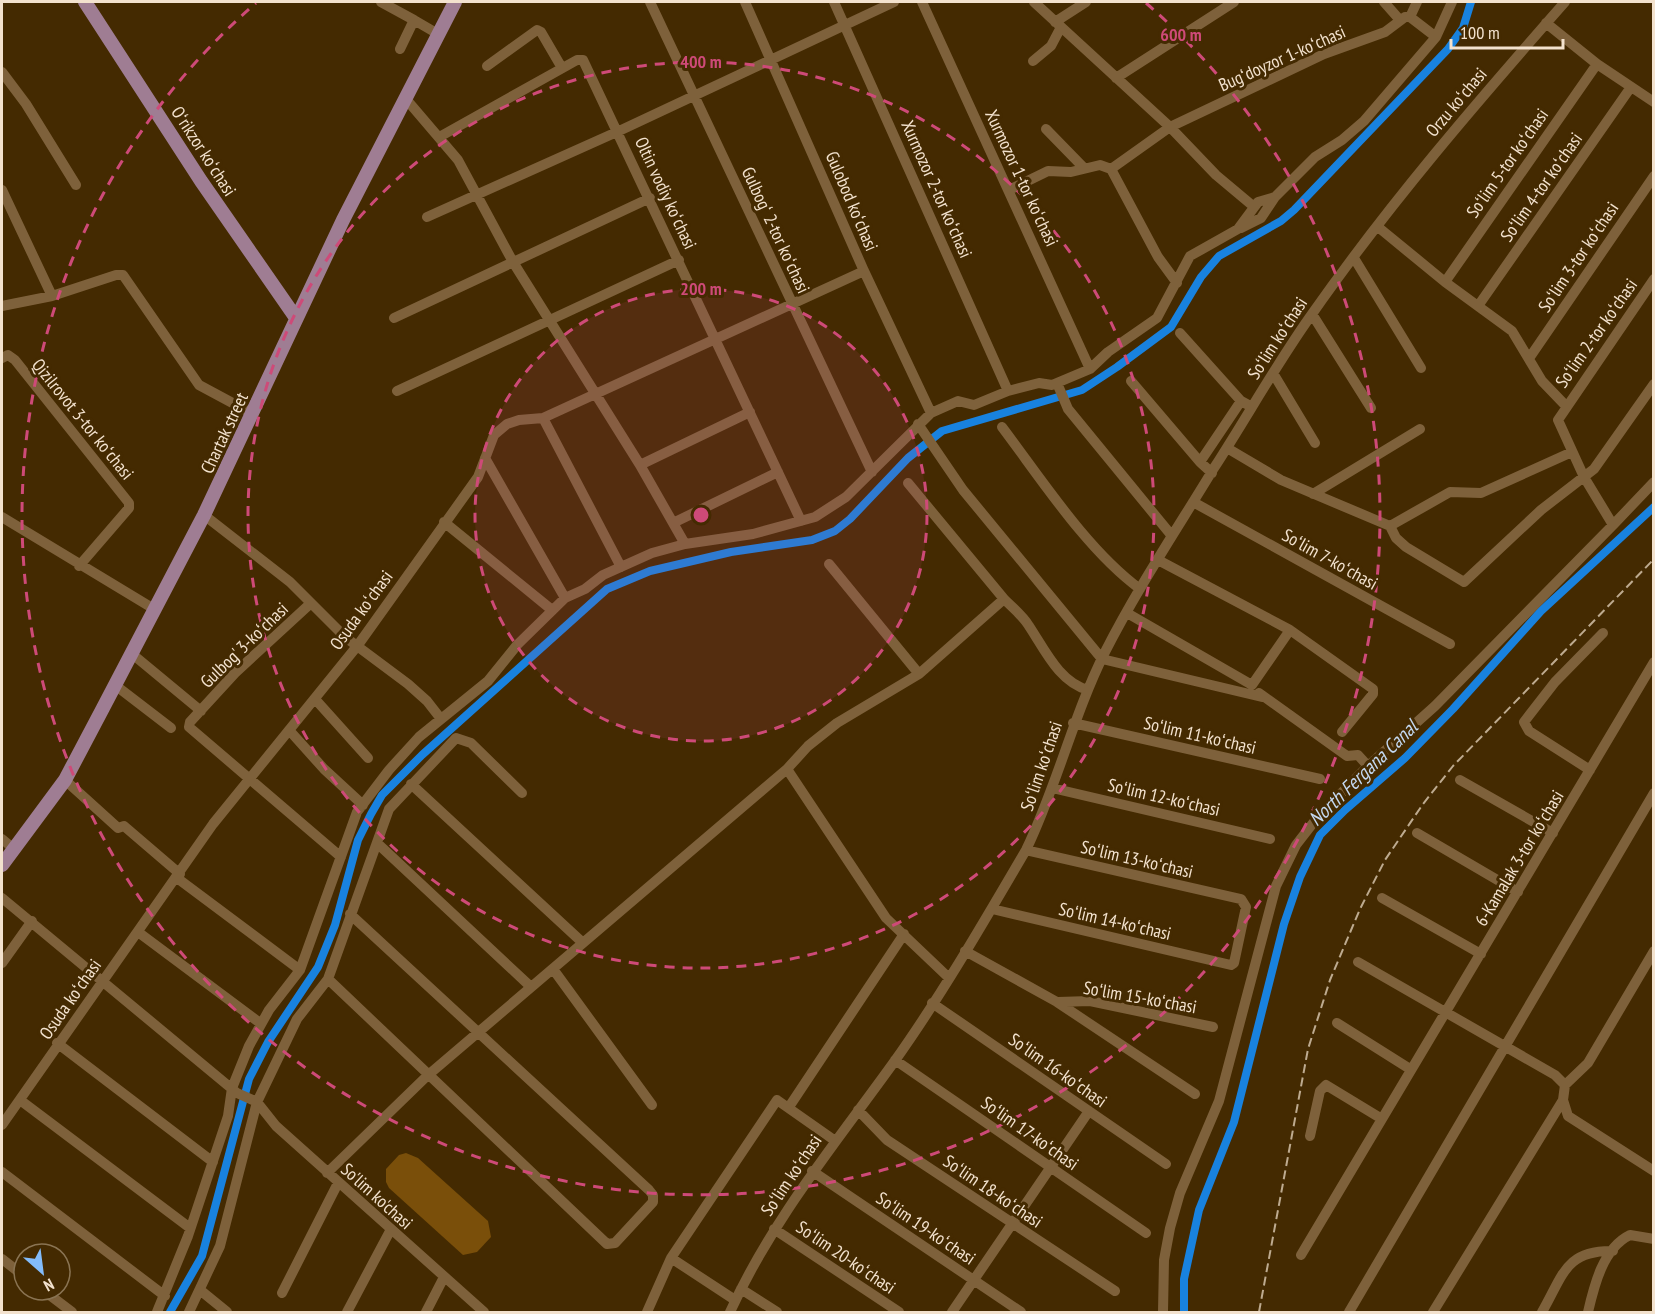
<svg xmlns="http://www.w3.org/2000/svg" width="1655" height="1314" font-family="'PT Sans Narrow',sans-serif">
<rect width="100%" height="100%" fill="#442a01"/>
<path fill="#7a4f0a" d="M 406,1153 L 418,1158 L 488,1221 L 491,1237 L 477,1252 L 463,1255 L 389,1188 L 386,1182 L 386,1169 L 399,1155 Z"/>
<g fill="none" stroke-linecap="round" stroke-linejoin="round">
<path stroke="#1882df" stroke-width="8" d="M 170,1312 L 202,1256 L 249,1079 L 268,1042 L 318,967 L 335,925 L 358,840 L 371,814 L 382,795 L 422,755 L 607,589 L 650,571 L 731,552 L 812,540 L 835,531 L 850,519 L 908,458 L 942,431 L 1082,390 L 1117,367 L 1171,327 L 1201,277 L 1219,256 L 1281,221 L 1294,210 L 1448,49 L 1463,28 L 1471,2
M 1184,1312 L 1184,1279 L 1199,1210 L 1234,1122 L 1284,924 L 1300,877 L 1320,835 L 1345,810 L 1405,758 L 1453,709 L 1541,611 L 1654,507"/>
<path stroke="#7e613b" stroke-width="10" d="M 381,2 L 414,20 L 400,49
M 650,2 L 872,472
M 745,2 L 864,271 L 931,413
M 834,2 L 1008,391
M 922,2 L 1090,369
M 1034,2 L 1170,127 L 1324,54 L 1385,32 L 1405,17 L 1410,17 L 1436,37
M 1384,2 L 1399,19
M 1410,17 L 1417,2
M 414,20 L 438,34
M 1055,22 L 1086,2
M 1546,23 L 1597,64 L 1654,102
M 1033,61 L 1051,46 L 1061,27
M 487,66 L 537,30 L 541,32 L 562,68
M 2,72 L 26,104 L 76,185
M 1116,78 L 1234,2
M 406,99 L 458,160 L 513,262 L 640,465 L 685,544
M 1046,129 L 1084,168
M 441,136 L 577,60 L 583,60 L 801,521
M 1111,169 L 1158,257 L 1177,283
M 2,190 L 52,296
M 1009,190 L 1048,171 L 1071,172 L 1100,165 L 1111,169 L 1170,127 L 1216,175 L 1253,206
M 427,217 L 619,131 L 894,2
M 1378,227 L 1445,282 L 1512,331 L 1542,381 L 1566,406
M 1241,228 L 1261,218 L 1275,197
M 1354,258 L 1421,368
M 1445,282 L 1597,64
M 2,306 L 52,296 L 116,275 L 123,275 L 199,385 L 253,414
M 1478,306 L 1631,87
M 1312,314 L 1371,408
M 394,318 L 650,198
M 1180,333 L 1241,401 L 1252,407
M 1530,357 L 1654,176
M 2,358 L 8,355 L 15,360 L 129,503 L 129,508 L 79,566
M 1273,373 L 1315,443
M 1131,381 L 1200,462
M 1057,383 L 1068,409 L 1172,536
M 397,391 L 679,260
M 543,418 L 621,567
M 918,424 L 963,490 L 1102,659 L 1262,697
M 1002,427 C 1042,480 1087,550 1140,589
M 1227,448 L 1281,480 L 1390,526 L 1396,538 L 1406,547 L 1464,582 L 1541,510 L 1594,469 L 1654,384
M 485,458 L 565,598
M 640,465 L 750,412
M 1212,473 L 1200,462 L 1241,401
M 1313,494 L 1420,429
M 1193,502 L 1450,644
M 204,515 L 290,582 L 345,637 L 408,684 L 427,701 L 441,719
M 2,517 L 154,609
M 444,522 L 552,610
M 673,523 L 778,472
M 1613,525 L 1654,482
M 1390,526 L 1450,492 L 1481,493 L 1572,452
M 829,564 L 919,674
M 1004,599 C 1013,608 1023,616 1029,626 C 1045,650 1059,682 1088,690
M 311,603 L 235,673 L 190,722 L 189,727 L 341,857
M 1127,613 L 1252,685 L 1290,630 L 1158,560
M 1290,630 L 1373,689 L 1373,694 L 1342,732
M 131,653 L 201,711
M 115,685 L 171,728
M 1259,693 L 1347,756 L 1358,755 L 1368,766
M 315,699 L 368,758
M 1073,723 L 1320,779
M 289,730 L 324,769 L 363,805
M 787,769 L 808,746 L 837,723 L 919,674 L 1004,599 L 908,483
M 1590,770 L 1529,731 L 1524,722 L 1555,682 L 1603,633
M 65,780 L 118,828 L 124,826 L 180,874
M 1460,780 L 1553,833
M 411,784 L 583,943
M 1052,788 L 1270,839
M 1417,833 L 1518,892
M 2,839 L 14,849
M 377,843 L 531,987
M 177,878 L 300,970
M 2,898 L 237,1093 L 257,1102 L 276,1126 L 484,1312
M 1382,898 L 1481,954
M 992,909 L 1231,965 L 1234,963 L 1246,907 L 1241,899 L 1026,850
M 138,932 L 260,1023
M 965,951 L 1057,1002 L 1195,1094
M 1358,962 L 1555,1075 L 1565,1085 L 1563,1100 L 1433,1312
M 2,963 L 32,921
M 553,969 L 652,1105
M 328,979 L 607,1244 L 615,1243 L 653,1202 L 653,1195 L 649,1190 L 350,914
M 1058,1002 L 1090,1001 L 1213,1027
M 932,1003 L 1166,1164
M 1337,1023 L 1410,1069
M 57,1043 L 213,1162
M 895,1060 L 1146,1233
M 1565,1085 L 1588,1063 L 1654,951
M 20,1100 L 190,1228
M 1563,1100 L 1568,1116 L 1654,1171
M 789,1107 L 904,934
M 858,1110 L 887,1140 L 1115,1291
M 2,1125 L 213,824 L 358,645 L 478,477 L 494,435 L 507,424 L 519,420 L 543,418 L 864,271
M 1310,1136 L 1320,1091 L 1326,1085 L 1382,1119
M 812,1171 L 1021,1312
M 2,1172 L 165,1296
M 327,1173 L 427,1076 L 787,769 L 886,918 L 948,977
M 774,1229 L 899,1312
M 1301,1255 L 1654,662
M 2,1259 L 24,1276
M 741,1289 L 777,1312
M 43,1290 L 72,1312
M 200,1290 L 227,1312
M 282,1293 L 338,1183
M 735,1300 L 671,1258 L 777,1100 L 834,1140
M 157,1312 L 188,1236 L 228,1116 L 232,1088 L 249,1046 L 269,1010 L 300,970 L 357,812 L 389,770 L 419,737 L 488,681 L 517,645 L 565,598 L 585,589 L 603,575 L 652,553 L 685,544 L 753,534 L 815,517 L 846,497 L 931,413 L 958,401 L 974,405 L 1008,391 L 1039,383 L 1052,385 L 1090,369 L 1108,352 L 1157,318 L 1190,256 L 1238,229 L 1258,202 L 1275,197 L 1315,157 L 1342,140 L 1364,121 L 1436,37 L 1452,2
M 189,1312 L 220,1246 L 257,1102 L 297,1019 L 328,979 L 389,809 L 456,738 L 471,743 L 522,793
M 347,1312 L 390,1231
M 426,1312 L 443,1279
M 647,1312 L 671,1258
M 730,1312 C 772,1220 835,1144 894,1062 C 941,996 985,920 1026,850 C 1057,786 1073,716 1105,652 C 1137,589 1177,529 1214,468 C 1247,417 1277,363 1312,314 C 1389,204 1477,102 1565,2
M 952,1312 L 1089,1111
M 1163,1312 L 1164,1260 L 1170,1228 L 1180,1193 L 1219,1101 L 1276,886 L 1296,845 L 1317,818 L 1368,766 L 1435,706 L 1613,525 L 1584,477 L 1558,420 L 1654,279
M 1349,1312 L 1654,793
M 1542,1312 C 1563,1276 1565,1250 1613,1251
M 1588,1312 C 1594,1286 1603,1248 1630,1235 L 1654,1239"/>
<path stroke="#9f7d93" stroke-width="14" d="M 85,2 L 201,181 L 296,318
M 2,865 L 65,780 L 103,708 L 204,515 L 343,220 L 455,2"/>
<path stroke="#beab90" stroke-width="2" stroke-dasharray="9 4.5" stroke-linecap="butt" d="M 1259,1312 L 1308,1049 L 1330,980 L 1360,909 L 1385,860 L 1423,804 L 1453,766 L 1654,559"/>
</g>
<circle cx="701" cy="515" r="226" fill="#ce4a78" fill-opacity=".12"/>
<g fill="none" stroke="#ce4a78" stroke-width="3" stroke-dasharray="10 8">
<circle cx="701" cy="515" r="226"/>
<circle cx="701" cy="515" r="453"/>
<path d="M1146 3A679 679 0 1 1 256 3"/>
</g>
<g text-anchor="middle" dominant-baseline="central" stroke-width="6" stroke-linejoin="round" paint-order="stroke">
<g font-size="18" fill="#f3e2ce" stroke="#442a01">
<text transform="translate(1282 58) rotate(-24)">Bugʻdoyzor 1-koʻchasi</text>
<text transform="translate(1456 102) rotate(-50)">Orzu koʻchasi</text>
<text transform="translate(204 151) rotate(57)">Oʻrikzor koʻchasi</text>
<text transform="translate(1507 163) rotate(-55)">Soʻlim 5-tor koʻchasi</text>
<text transform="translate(1022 178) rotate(65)">Xurmozor 1-tor koʻchasi</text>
<text transform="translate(1541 187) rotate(-55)">Soʻlim 4-tor koʻchasi</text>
<text transform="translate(937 189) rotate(66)">Xurmozor 2-tor koʻchasi</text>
<text transform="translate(666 193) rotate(65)">Oltin vodiy koʻchasi</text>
<text transform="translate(852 201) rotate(67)">Gulobod koʻchasi</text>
<text transform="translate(776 230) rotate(65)">Gulbogʻ 2-tor koʻchasi</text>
<text transform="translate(1578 257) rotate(-56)">Soʻlim 3-tor koʻchasi</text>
<text transform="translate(1596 333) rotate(-55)">Soʻlim 2-tor koʻchasi</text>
<text transform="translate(1277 338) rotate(-57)">Soʻlim koʻchasi</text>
<text transform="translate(83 419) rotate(51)">Qizilrovot 3-tor koʻchasi</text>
<text transform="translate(224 433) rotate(-65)">Chartak street</text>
<text transform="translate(1330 559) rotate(29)">Soʻlim 7-koʻchasi</text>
<text transform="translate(361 610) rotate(-54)">Osuda koʻchasi</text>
<text transform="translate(244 645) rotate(-44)">Gulbog' 3-koʻchasi</text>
<text transform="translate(1200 735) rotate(13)">Soʻlim 11-koʻchasi</text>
<text transform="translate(1041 766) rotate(-71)">Soʻlim koʻchasi</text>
<text transform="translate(1164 797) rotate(13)">Soʻlim 12-koʻchasi</text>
<text transform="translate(1519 858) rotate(-59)">6-Kamalak 3-tor koʻchasi</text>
<text transform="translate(1137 859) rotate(13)">Soʻlim 13-koʻchasi</text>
<text transform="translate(1115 921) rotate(13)">Soʻlim 14-koʻchasi</text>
<text transform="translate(1140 997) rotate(10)">Soʻlim 15-koʻchasi</text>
<text transform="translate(70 999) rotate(-55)">Osuda koʻchasi</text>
<text transform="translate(1058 1070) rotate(35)">Soʻlim 16-koʻchasi</text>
<text transform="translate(1030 1133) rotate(35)">Soʻlim 17-koʻchasi</text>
<text transform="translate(791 1175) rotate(-56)">Soʻlim koʻchasi</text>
<text transform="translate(993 1191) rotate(34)">Soʻlim 18-koʻchasi</text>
<text transform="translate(377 1196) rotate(42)">So'lim ko'chasi</text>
<text transform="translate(926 1228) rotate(34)">Soʻlim 19-koʻchasi</text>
<text transform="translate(846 1257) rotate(34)">Soʻlim 20-koʻchasi</text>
</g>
<g font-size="20" font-style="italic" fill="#c4d8f0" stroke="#442a01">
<text transform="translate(1363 773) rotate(-44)">North Fergana Canal</text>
</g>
</g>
<circle cx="701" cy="515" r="9" fill="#ce4a78" stroke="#442a01" stroke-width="3"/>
<g font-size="18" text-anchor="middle" font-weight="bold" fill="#ce4a78" stroke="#442a01" stroke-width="6" stroke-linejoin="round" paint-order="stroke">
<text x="1181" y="41">600 m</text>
<text x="701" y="68">400 m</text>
<text x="701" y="295">200 m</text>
</g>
<rect width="1655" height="1314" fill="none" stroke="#f3e2ce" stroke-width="6"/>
<g transform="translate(42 1272) rotate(152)"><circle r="28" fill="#442a01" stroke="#8a7453" stroke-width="1.5"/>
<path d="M0-4.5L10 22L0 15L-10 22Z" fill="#83bcfb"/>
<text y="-9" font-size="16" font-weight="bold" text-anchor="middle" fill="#f3e2ce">N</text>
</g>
<path d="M1451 39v9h112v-9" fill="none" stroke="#f3e2ce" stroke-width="3"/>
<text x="1460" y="39" font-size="18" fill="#f3e2ce" stroke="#442a01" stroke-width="4.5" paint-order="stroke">100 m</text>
</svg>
